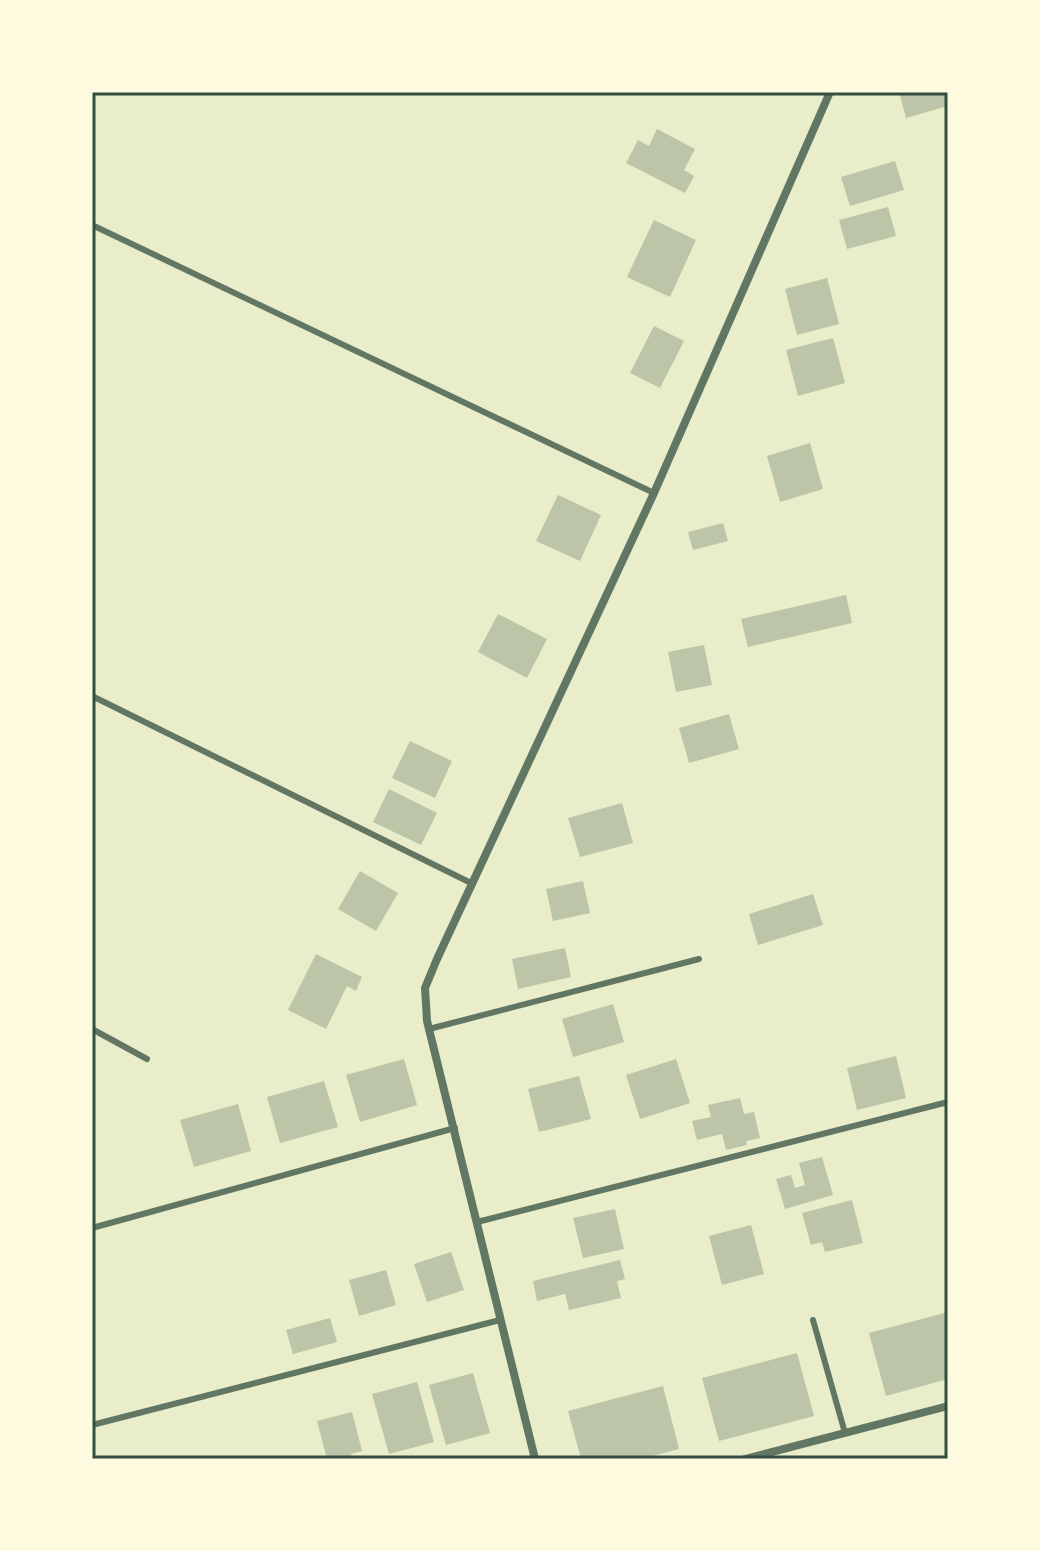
<svg xmlns="http://www.w3.org/2000/svg" width="1040" height="1551" font-family="Helvetica,sans-serif">
<rect width="100%" height="100%" fill="#e9edc9"/>
<path fill="#bcc5a7" d="M 899,92 L 946,92 L 948,106 L 906,118 Z
M 657,129 L 695,149 L 684,170 L 694,176 L 685,193 L 626,163 L 638,140 L 649,146 Z
M 895,161 L 904,190 L 850,206 L 841,177 Z
M 888,207 L 896,236 L 847,249 L 839,220 Z
M 654,220 L 696,240 L 670,297 L 627,277 Z
M 827,278 L 839,324 L 797,335 L 785,289 Z
M 654,326 L 684,341 L 660,388 L 630,373 Z
M 833,338 L 845,383 L 798,396 L 786,350 Z
M 810,443 L 823,489 L 780,502 L 767,456 Z
M 558,495 L 601,515 L 580,561 L 536,541 Z
M 723,523 L 728,541 L 693,550 L 688,532 Z
M 846,595 L 852,623 L 748,647 L 741,619 Z
M 498,614 L 547,639 L 527,678 L 478,652 Z
M 704,645 L 712,685 L 676,692 L 668,652 Z
M 729,714 L 739,749 L 689,763 L 679,728 Z
M 410,741 L 452,761 L 435,798 L 392,778 Z
M 389,789 L 437,813 L 421,845 L 373,822 Z
M 622,803 L 633,843 L 580,857 L 568,818 Z
M 360,871 L 398,893 L 376,931 L 338,909 Z
M 583,881 L 590,913 L 553,921 L 546,889 Z
M 813,894 L 823,925 L 758,945 L 749,914 Z
M 565,948 L 571,977 L 518,989 L 512,959 Z
M 316,954 L 362,977 L 356,991 L 347,986 L 326,1029 L 288,1010 Z
M 613,1004 L 624,1042 L 573,1057 L 562,1019 Z
M 896,1056 L 906,1098 L 857,1110 L 847,1068 Z
M 404,1059 L 417,1105 L 360,1122 L 346,1075 Z
M 676,1059 L 690,1103 L 640,1119 L 626,1075 Z
M 579,1076 L 591,1119 L 539,1132 L 528,1089 Z
M 324,1081 L 338,1127 L 280,1143 L 267,1097 Z
M 740,1098 L 744,1114 L 754,1112 L 760,1138 L 746,1141 L 747,1145 L 726,1150 L 722,1134 L 697,1140 L 692,1121 L 711,1117 L 708,1105 Z
M 238,1104 L 251,1151 L 194,1167 L 180,1120 Z
M 822,1157 L 833,1195 L 785,1209 L 776,1179 L 791,1175 L 795,1188 L 805,1185 L 799,1163 Z
M 852,1200 L 863,1243 L 825,1252 L 822,1242 L 811,1245 L 802,1213 Z
M 615,1209 L 624,1249 L 583,1258 L 573,1218 Z
M 751,1225 L 764,1274 L 722,1285 L 709,1236 Z
M 451,1252 L 464,1290 L 427,1302 L 414,1264 Z
M 620,1260 L 625,1279 L 617,1281 L 621,1298 L 569,1310 L 565,1294 L 537,1301 L 533,1281 Z
M 386,1270 L 396,1305 L 359,1316 L 349,1280 Z
M 948,1312 L 948,1379 L 886,1396 L 869,1333 Z
M 330,1318 L 337,1342 L 293,1354 L 286,1330 Z
M 797,1353 L 814,1416 L 719,1441 L 702,1378 Z
M 473,1373 L 490,1433 L 446,1445 L 429,1385 Z
M 417,1382 L 434,1442 L 389,1454 L 372,1394 Z
M 663,1386 L 679,1449 L 641,1459 L 581,1459 L 568,1411 Z
M 352,1412 L 362,1451 L 351,1454 L 353,1459 L 327,1459 L 317,1421 Z"/>
<g fill="none" stroke-linecap="round" stroke-linejoin="round">
<path stroke="#617663" stroke-width="6" d="M 92,225 L 654,493
M 92,696 L 473,884
M 92,1029 L 147,1059
M 429,1029 L 699,959
M 477,1222 L 948,1102
M 92,1228 L 455,1128
M 813,1320 L 845,1433
M 92,1425 L 500,1320"/>
<path stroke="#617663" stroke-width="8" d="M 535,1459 L 427,1021 L 425,988 L 437,959 L 654,493 L 830,92
M 745,1459 L 948,1406"/>
</g>
<rect width="1040" height="1551" fill="none" stroke="#fefae0" stroke-width="188"/>
<rect x="94" y="94" width="852" height="1363" fill="none" stroke="#344e41" stroke-width="3"/>
</svg>
